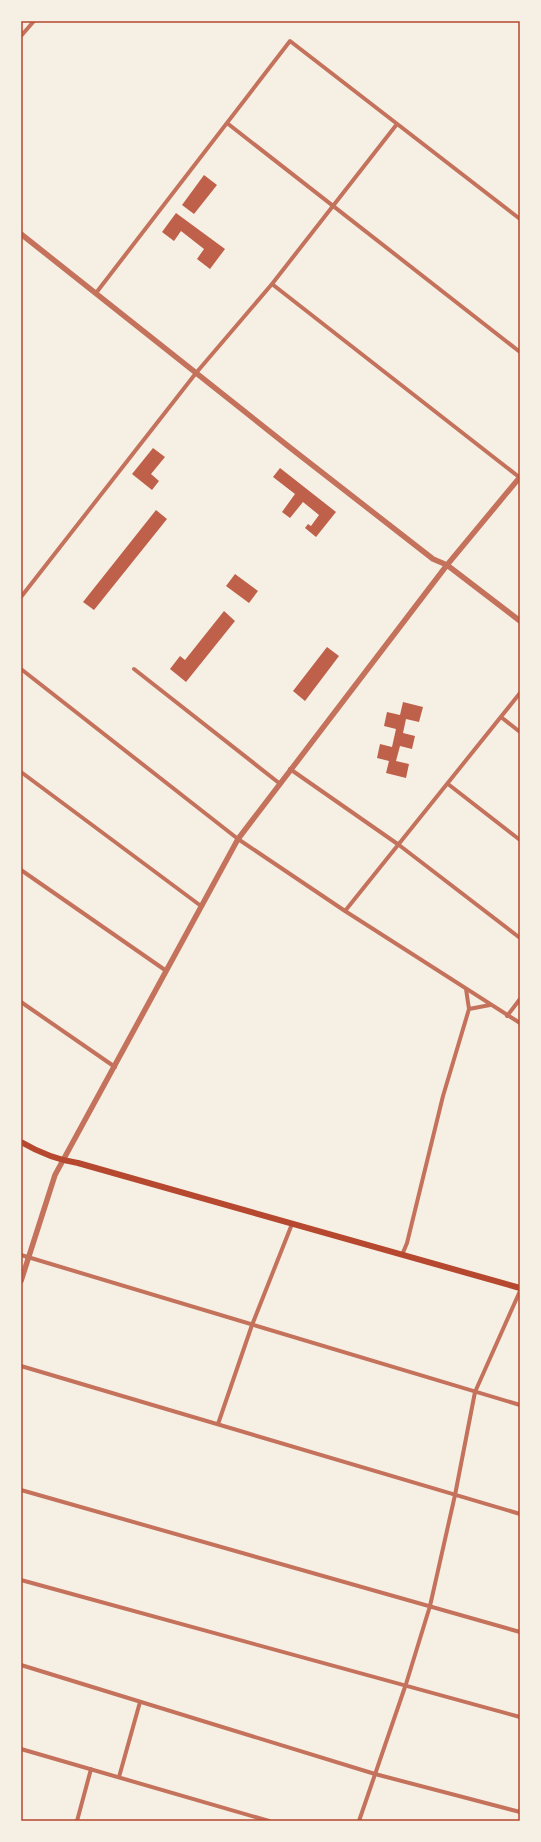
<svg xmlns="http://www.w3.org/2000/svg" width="541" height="1842" font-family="Helvetica,sans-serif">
<rect width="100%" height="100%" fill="#f6efe4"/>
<path fill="#bf614a" d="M 204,175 L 217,185 L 194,214 L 182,205 Z
M 176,213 L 225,249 L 210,269 L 197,259 L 204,249 L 181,231 L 174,241 L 162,232 Z
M 153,448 L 165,457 L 151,474 L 159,481 L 152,490 L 132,474 Z
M 280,468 L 336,512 L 316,537 L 305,528 L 308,524 L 311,526 L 319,515 L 303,502 L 290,518 L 282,512 L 295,494 L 273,477 Z
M 156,510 L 167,519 L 94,610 L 83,602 Z
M 235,574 L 258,591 L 249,603 L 226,586 Z
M 224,611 L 235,621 L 186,682 L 170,669 L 180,656 L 185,660 Z
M 327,647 L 339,656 L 305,701 L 293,691 Z
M 403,702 L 423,707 L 419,722 L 406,719 L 403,733 L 415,736 L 412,749 L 400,746 L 396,761 L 409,764 L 406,778 L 386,773 L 389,761 L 377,758 L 380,744 L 392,747 L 396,729 L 384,726 L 387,712 L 400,715 Z"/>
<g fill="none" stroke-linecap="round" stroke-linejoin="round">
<path stroke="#c5725c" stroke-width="4" d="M 21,36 L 34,21
M 227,123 L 520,352
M 272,284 L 519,477
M 96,293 L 290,41 L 520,219
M 21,597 L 196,373 L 272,284 L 397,124
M 21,669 L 238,839 L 345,911 L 520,1023
M 134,669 L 279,783
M 501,717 L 520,732
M 290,769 L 399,845 L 520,938
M 21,772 L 201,906
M 448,784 L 520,840
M 21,870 L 165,970
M 345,911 L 520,693
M 21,1002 L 115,1067
M 469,1009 L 490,1005
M 507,1016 L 520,999
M 21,1255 L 520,1405
M 402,1255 L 407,1243 L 443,1096 L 469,1009 L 466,989
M 21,1366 L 520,1514
M 218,1424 L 252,1325 L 292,1224
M 21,1490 L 520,1632
M 21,1580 L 520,1717
M 21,1665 L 375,1774 L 520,1812
M 21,1749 L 269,1821
M 119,1777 L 140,1702
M 77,1821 L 91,1769
M 359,1821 L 406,1684 L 430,1606 L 455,1495 L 475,1392 L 520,1291"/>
<path stroke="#c5725c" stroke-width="5.5" d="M 21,234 L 288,446 L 433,559 L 447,565 L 520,621
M 21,1281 L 55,1175 L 238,839 L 447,565 L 520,477"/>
<path stroke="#b5482f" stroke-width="6" d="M 21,1142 C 40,1153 57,1160 78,1163 L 520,1288"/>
</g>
<rect width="541" height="1842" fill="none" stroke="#f6efe4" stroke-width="44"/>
<rect x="22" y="22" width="497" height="1798" fill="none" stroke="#b5482f" stroke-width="1.5"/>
</svg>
